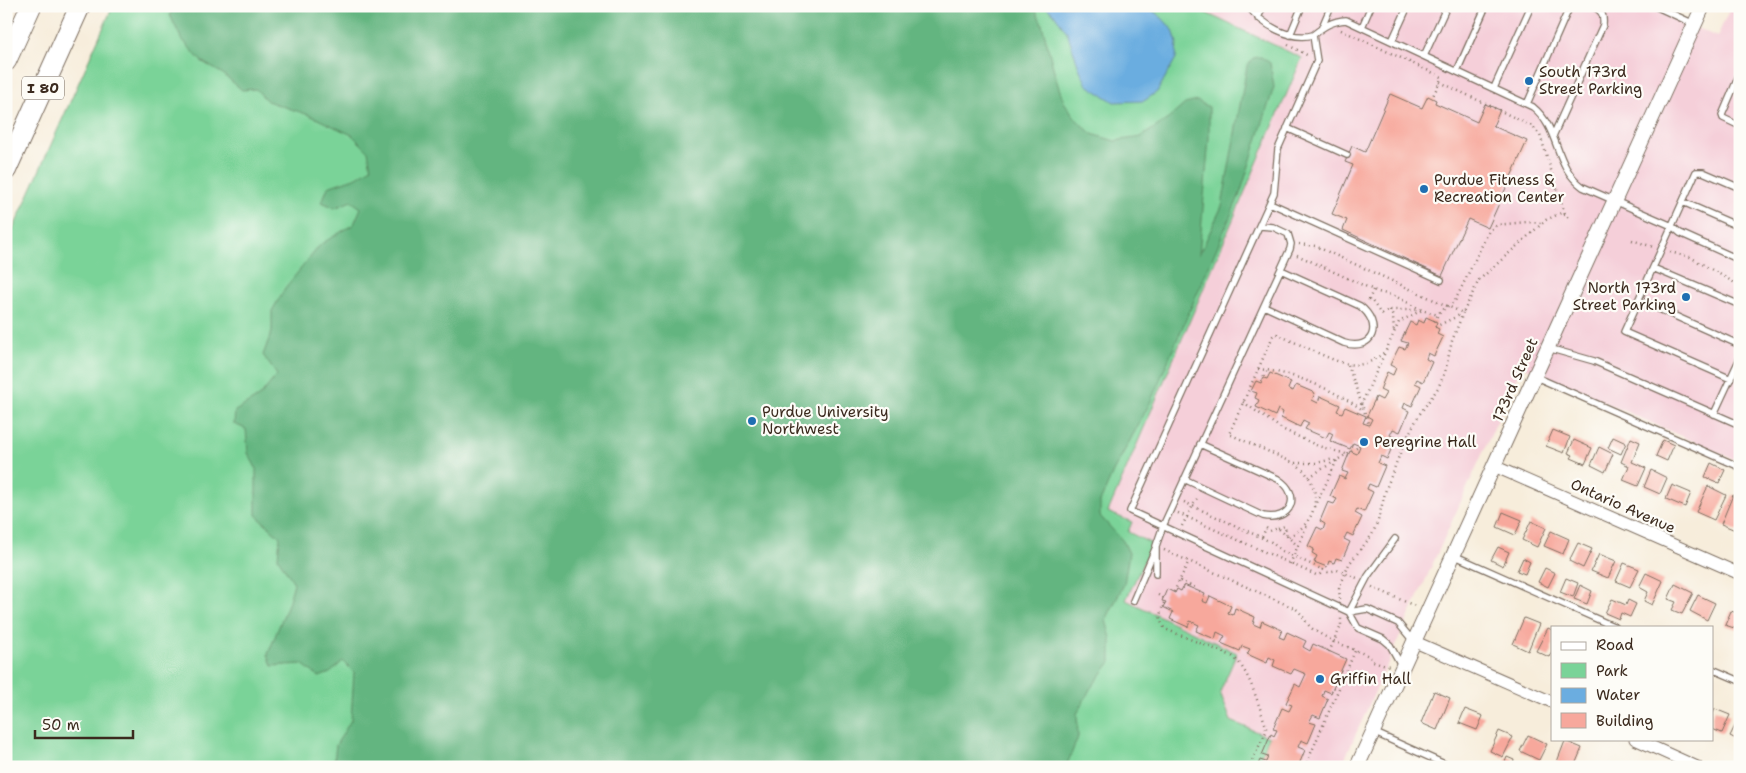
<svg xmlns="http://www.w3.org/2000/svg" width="1746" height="773" font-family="'Shantell Sans',sans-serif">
<rect width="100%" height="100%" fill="#fdfcf7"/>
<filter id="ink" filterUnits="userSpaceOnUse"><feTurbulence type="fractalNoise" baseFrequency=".02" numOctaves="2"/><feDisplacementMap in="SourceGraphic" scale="10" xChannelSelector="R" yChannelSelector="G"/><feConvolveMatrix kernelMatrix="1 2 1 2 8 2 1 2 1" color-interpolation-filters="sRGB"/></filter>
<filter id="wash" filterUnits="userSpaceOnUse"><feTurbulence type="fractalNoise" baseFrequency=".0096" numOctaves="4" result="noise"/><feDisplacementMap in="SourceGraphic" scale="20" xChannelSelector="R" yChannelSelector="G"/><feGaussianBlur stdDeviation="1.12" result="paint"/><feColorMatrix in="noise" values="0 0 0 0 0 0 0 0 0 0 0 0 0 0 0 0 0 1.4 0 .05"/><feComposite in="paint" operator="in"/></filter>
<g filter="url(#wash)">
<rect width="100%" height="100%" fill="#f7eddb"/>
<path fill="#f5cfd9" d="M 113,6 L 1647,6 L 1717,37 L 1731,6 L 1740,6 L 1740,462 L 1522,366 L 1341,767 L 6,767 L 6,245 Z"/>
<path fill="#7ad398" stroke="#5a7e5b" d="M 113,6 L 1191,6 L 1302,58 L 1108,512 L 1132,522 L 1128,532 L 1152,544 L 1126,600 L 1237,653 L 1220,692 L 1231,721 L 1269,737 L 1256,767 L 6,767 L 6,245 Z"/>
<path fill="#63b580" stroke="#4f704f" d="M 173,6 L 1034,6 L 1042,24 L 1056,79 L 1064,102 L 1077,120 L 1092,134 L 1115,141 L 1141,137 L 1168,119 L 1185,104 L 1197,101 L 1209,107 L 1209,138 L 1199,255 L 1222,206 L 1247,66 L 1253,58 L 1261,57 L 1270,63 L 1274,87 L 1240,194 L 1150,403 L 1113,472 L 1100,502 L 1100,516 L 1123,541 L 1129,553 L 1124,584 L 1106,620 L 1111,638 L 1111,662 L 1090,689 L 1077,714 L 1078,737 L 1066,767 L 340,767 L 334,762 L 336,745 L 351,720 L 354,672 L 343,661 L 330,673 L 319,677 L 302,664 L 272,666 L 268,654 L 288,604 L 294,583 L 278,558 L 280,537 L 256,515 L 256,468 L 248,453 L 246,429 L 234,424 L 235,411 L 260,396 L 277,375 L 263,355 L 272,331 L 272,311 L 285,288 L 321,244 L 354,224 L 361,208 L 351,201 L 335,208 L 322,202 L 328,187 L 357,177 L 371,168 L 368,151 L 352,135 L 309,115 L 267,101 L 256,89 L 242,90 L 223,74 L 201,61 L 181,38 L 170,15 Z"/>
<path fill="#6bade0" stroke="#536c7f" d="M 1045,6 L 1147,6 L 1162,18 L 1173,30 L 1177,43 L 1176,58 L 1157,92 L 1144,101 L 1114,102 L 1087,85 L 1080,70 L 1067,32 L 1054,14 Z"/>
<g id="blocks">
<path fill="#f7a89c" d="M 1390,94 L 1422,108 L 1428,96 L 1436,100 L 1435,103 L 1477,122 L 1485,104 L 1500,110 L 1493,126 L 1527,141 L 1488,228 L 1468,219 L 1442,276 L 1343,230 L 1347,220 L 1332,214 L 1353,165 L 1345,162 L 1352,146 L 1365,152 Z
M 1426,317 L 1437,322 L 1435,327 L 1439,329 L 1437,334 L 1443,337 L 1434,356 L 1428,353 L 1426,359 L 1432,362 L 1423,382 L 1417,379 L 1415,383 L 1421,386 L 1412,406 L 1405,403 L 1403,408 L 1409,411 L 1400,432 L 1393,429 L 1390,435 L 1396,438 L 1387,459 L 1381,456 L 1378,463 L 1385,466 L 1376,487 L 1369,484 L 1367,489 L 1373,492 L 1364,512 L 1357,509 L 1355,513 L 1362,517 L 1353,536 L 1347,533 L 1344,539 L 1350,542 L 1342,560 L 1336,558 L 1334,563 L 1329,561 L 1327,567 L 1314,562 L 1317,556 L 1312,553 L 1314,549 L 1308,546 L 1317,527 L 1323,530 L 1325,524 L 1320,521 L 1328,502 L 1334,504 L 1337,499 L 1330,496 L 1339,476 L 1345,479 L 1348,473 L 1342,471 L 1350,451 L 1357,454 L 1360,446 L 1353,443 L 1350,449 L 1330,441 L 1333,434 L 1329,432 L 1326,438 L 1305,429 L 1309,423 L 1303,420 L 1300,427 L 1281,418 L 1283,412 L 1278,409 L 1275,416 L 1256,407 L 1259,400 L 1255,398 L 1257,393 L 1251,391 L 1256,381 L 1261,383 L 1264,378 L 1267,379 L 1270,373 L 1291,382 L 1288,389 L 1293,391 L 1296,385 L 1315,393 L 1312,400 L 1318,403 L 1320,396 L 1340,405 L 1337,411 L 1342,413 L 1345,407 L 1366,416 L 1363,423 L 1369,425 L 1372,419 L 1367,416 L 1376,397 L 1382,400 L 1386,393 L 1380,390 L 1387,372 L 1393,375 L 1396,368 L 1390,365 L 1399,347 L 1405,349 L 1408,343 L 1401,341 L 1410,322 L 1416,325 L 1418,320 L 1424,323 Z
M 1553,430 L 1570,437 L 1564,453 L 1546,446 Z
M 1613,437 L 1626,443 L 1621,454 L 1608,448 Z
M 1631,438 L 1640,442 L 1632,462 L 1646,468 L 1638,486 L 1623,480 L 1629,466 L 1621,462 Z
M 1574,440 L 1592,448 L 1585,464 L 1571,458 L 1573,455 L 1568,453 Z
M 1663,440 L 1674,445 L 1667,461 L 1656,456 Z
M 1599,447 L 1613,454 L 1605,472 L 1591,465 Z
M 1711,463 L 1725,470 L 1719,483 L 1705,477 Z
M 1651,470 L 1667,478 L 1660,494 L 1644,487 Z
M 1672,485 L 1691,493 L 1685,507 L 1666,499 Z
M 1708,486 L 1726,495 L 1714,520 L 1696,512 Z
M 1733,495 L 1740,498 L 1740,532 L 1721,524 Z
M 1503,512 L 1522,520 L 1515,535 L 1497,527 Z
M 1531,521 L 1546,528 L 1537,547 L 1522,540 Z
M 1551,531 L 1569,539 L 1563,554 L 1544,546 Z
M 1578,543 L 1592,549 L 1583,568 L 1569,561 Z
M 1498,547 L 1509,552 L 1503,566 L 1491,560 Z
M 1599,554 L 1616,561 L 1608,578 L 1591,571 Z
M 1523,558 L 1530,562 L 1525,574 L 1517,571 Z
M 1624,563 L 1639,569 L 1630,587 L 1616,581 Z
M 1545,568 L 1555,573 L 1548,587 L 1538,582 Z
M 1646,573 L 1663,581 L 1652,605 L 1644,601 L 1648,592 L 1639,587 Z
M 1566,578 L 1578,583 L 1573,597 L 1560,592 Z
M 1675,584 L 1693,593 L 1682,614 L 1672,610 L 1676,602 L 1668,599 Z
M 1184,585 L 1205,594 L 1202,601 L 1207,603 L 1210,596 L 1231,606 L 1228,613 L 1233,615 L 1235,608 L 1255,617 L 1253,624 L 1260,627 L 1262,621 L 1282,630 L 1279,637 L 1284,639 L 1287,632 L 1306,641 L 1303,647 L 1310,651 L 1313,644 L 1346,659 L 1331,693 L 1324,690 L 1322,696 L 1328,699 L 1320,718 L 1313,715 L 1309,722 L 1316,724 L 1308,743 L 1301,740 L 1298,747 L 1305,750 L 1298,767 L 1257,767 L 1260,760 L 1266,762 L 1268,757 L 1262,755 L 1271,734 L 1274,736 L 1277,730 L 1273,729 L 1282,708 L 1289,711 L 1292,705 L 1286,703 L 1295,684 L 1300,687 L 1306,674 L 1294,669 L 1291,674 L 1273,666 L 1275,660 L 1269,657 L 1267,663 L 1247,654 L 1250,649 L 1242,646 L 1240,651 L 1221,643 L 1225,636 L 1217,632 L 1215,639 L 1196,631 L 1199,625 L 1190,621 L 1188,627 L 1170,619 L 1173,612 L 1163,607 L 1166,602 L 1162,601 L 1167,589 L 1175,593 L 1177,589 L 1181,591 Z
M 1580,585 L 1592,591 L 1587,604 L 1574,599 Z
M 1698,595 L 1715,603 L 1707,620 L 1690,611 Z
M 1612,599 L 1626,605 L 1628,600 L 1636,604 L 1630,617 L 1621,613 L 1619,619 L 1605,613 Z
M 1731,611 L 1740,614 L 1740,630 L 1725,625 Z
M 1524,618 L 1539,624 L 1528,651 L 1513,644 Z
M 1548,628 L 1552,630 L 1552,651 L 1549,657 L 1536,651 Z
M 1434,691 L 1450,698 L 1437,730 L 1421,723 Z
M 1465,709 L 1483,716 L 1477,730 L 1459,723 Z
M 1715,709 L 1730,715 L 1722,733 L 1712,729 L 1712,715 Z
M 1737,722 L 1740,723 L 1740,741 L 1730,736 Z
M 1499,731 L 1513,737 L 1503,757 L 1490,751 Z
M 1528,735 L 1547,744 L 1539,760 L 1520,751 Z
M 1565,741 L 1582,748 L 1574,767 L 1555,767 Z
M 1507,757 L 1514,760 L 1512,767 L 1503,767 Z"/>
</g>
</g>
<g filter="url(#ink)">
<use href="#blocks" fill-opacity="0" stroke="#7d6e60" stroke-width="1"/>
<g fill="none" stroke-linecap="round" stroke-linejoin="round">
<g stroke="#7d6e60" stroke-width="8">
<path id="service" d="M 1248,6 C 1262,25 1290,41 1313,35
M 1655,6 L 1694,24
M 1258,18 L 1263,6
M 1322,27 L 1331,6
M 1362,27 L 1371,6
M 1290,35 L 1302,6
M 1392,41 L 1408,6
M 1424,56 L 1447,6
M 1457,71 L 1486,6
M 1740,73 L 1722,115 L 1723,118 L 1740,126
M 1494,88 L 1531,6
M 1527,104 L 1570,6
M 1287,128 L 1347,155
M 1553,136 L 1603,25 C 1604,14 1602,11 1592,6
M 1683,202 L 1740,227
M 1270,203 L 1441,280
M 1653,268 L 1740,305
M 1639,300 L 1740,345
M 1264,306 L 1344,343 C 1374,352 1383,324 1360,306 L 1281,270
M 1548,348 L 1594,361 L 1740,425
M 1536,377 L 1740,467
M 1731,379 L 1624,332 L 1696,172 L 1703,172 L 1740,188
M 1714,414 L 1740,358
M 1184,479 L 1263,516 C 1291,522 1303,495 1278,479 L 1200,444
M 1453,555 L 1615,627
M 1156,574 L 1156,546 L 1163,526 L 1290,249 L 1291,244 L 1288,234 L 1273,227 L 1260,226
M 1133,601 L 1155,549
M 1349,612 L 1368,576 L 1395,539
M 1349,612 L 1358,628 L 1383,639 L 1390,645 L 1401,665
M 1413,641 L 1398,623 L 1367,609 L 1349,612 L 1130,511 L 1274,193 L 1278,149 L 1317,61 L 1313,35 C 1324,26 1332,21 1346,20 L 1533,107 C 1561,130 1553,165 1583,187 L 1672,226 L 1680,233 L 1740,260
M 1712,669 L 1740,681
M 1373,732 L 1451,767"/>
</g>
<g stroke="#7d6e60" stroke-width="13">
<path id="minor" d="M 1494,466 L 1740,574
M 1413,641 L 1552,702
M 1635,739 L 1697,767"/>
</g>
<g stroke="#7d6e60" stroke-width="16">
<path id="tertiary" d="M 1357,767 L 1703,6"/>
</g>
<g stroke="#7d6e60" stroke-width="22">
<path id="motorway" d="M 6,61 L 31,6
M 6,170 L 80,6"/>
</g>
<path stroke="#7d6e60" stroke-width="2.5" stroke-dasharray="1 4" stroke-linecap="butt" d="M 1341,30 L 1442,77 L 1432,98
M 1288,45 L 1307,55
M 1440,82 L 1532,126 L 1540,135 L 1565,214 L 1569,219
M 1632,240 L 1653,247
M 1299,244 L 1315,246 L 1463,313 L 1479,280 L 1546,220 L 1561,213 L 1565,214
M 1670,252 L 1690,257 L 1740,286
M 1297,255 L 1378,292 L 1395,296 L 1422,310 L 1438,315
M 1373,290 L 1369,300 L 1372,301 L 1381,314 L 1390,310 L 1420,310
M 1390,310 L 1393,317 L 1394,333
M 1434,321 L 1440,312 L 1455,301 L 1489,231 L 1497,225 L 1526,222 L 1542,223
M 1435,327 L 1462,314
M 1348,365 L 1369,425
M 1258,369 C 1295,373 1332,389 1363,410
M 1261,381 L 1267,370
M 1243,402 L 1282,429 L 1318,446 L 1346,454
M 1361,405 L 1399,322 L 1422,310
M 1295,463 L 1316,463 L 1334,459
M 1309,477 L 1360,446
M 1184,502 L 1271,542 L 1282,551 L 1328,572 L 1337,570 L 1357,578
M 1315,507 L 1337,460
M 1178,513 L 1316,575 L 1320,574 L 1323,569
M 1182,526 L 1198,496
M 1278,528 L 1285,526 L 1287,537 C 1321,523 1325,482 1294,463 L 1229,434 L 1273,336 L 1277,334 C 1291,341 1306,347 1320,354 C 1348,366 1362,372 1387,350
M 1262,537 L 1266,528 L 1270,531 L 1278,528 L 1298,546
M 1164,550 L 1296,609 C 1304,615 1306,625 1314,630 C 1330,641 1351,648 1369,656 L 1373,661 L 1389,666
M 1290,564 L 1307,525
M 1180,581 L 1198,589
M 1372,587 L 1415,606
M 1174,592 L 1189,561
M 1158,595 L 1164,598
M 1340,599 L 1339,589 L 1349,564 L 1372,535 L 1378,521 L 1386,489 L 1405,441 L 1419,415 L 1438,388 L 1445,372 L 1452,341 L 1463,313
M 1164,603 C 1160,613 1158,619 1165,629 L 1232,656 C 1249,668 1259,707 1266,726 L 1266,732 L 1249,767
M 1329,652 L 1341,626 L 1341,617
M 1305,767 L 1355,651"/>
<use href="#service" stroke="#fff" stroke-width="5.5"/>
<use href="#minor" stroke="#fff" stroke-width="11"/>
<use href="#tertiary" stroke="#fff" stroke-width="14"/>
<use href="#motorway" stroke="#fff" stroke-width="20"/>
</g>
</g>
<g fill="#1f6fb2" stroke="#fdfcf7" stroke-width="2">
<circle cx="1529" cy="81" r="5"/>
<circle cx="1424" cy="189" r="5"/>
<circle cx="1686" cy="297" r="5"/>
<circle cx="752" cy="421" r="5"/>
<circle cx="1364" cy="442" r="5"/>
<circle cx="1320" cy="679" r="5"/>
</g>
<g text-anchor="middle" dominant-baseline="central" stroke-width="4.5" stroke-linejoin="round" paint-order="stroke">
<rect fill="#fdfcf7" stroke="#75695f" stroke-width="1" x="22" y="76.5" width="42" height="23" rx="4"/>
<g font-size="14" font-weight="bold" fill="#3b2a1e">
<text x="43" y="88">I 80</text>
</g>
<g font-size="15" fill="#3b2a1e" stroke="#fdfcf7" text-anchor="start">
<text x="1539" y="72">South 173rd<tspan x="1539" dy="17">Street Parking</tspan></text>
<text x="1434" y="180">Purdue Fitness &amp;<tspan x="1434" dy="17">Recreation Center</tspan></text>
<text x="1676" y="288" text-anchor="end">North 173rd<tspan x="1676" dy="17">Street Parking</tspan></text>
<text x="762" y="412">Purdue University<tspan x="762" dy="17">Northwest</tspan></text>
<text x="1374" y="442">Peregrine Hall</text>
<text x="1330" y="679">Griffin Hall</text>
</g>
<g font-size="15" fill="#3b2a1e" stroke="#fdfcf7">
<text transform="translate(1515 380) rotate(-66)">173rd Street</text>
<text transform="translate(1623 506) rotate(24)">Ontario Avenue</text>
</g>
</g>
<rect width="1746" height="773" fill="none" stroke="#fdfcf7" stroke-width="25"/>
<rect x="1551" y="626" width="162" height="115" fill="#fdfcf7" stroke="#afa8a0"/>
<rect x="1561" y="642" width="25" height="8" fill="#ffffff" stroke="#afa8a0"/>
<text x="1596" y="650" font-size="15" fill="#3b2a1e">Road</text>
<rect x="1561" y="663" width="25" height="15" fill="#7ad398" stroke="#afa8a0"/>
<text x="1596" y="676" font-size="15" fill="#3b2a1e">Park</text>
<rect x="1561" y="688" width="25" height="15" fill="#6bade0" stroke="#afa8a0"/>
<text x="1596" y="700" font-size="15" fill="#3b2a1e">Water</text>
<rect x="1561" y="713" width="25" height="15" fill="#f7a89c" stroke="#afa8a0"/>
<text x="1596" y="726" font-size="15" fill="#3b2a1e">Building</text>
<path d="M35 730v8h98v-8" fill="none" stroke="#3b2a1e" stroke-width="2.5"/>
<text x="42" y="730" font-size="15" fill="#3b2a1e" stroke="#fdfcf7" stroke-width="4" paint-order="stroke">50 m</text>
</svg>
